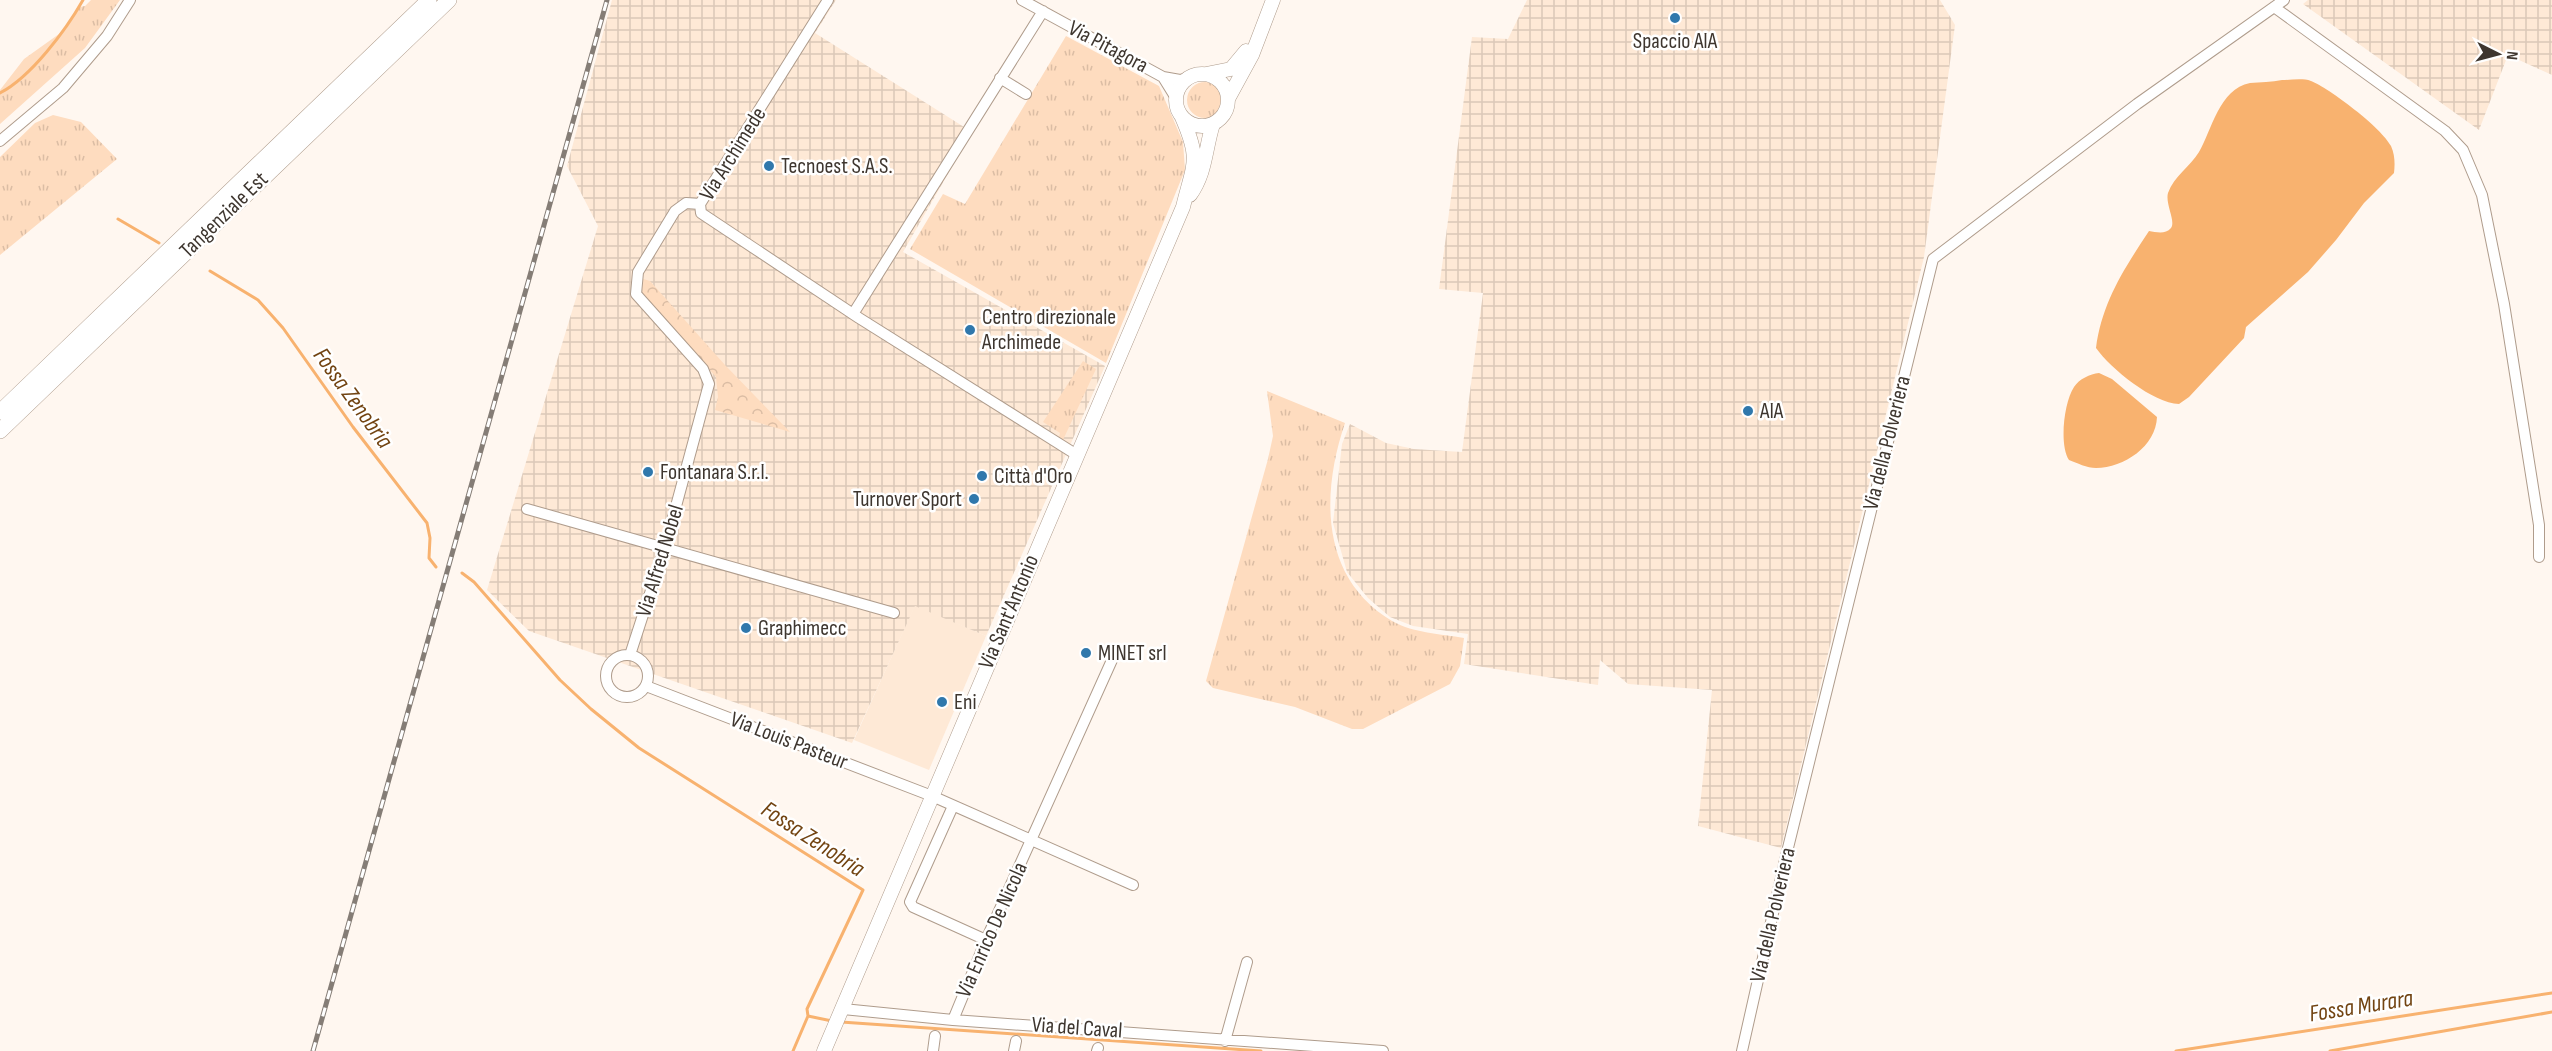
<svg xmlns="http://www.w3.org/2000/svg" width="2552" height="1051" font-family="'Sofia Sans Condensed',sans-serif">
<defs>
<pattern id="industrial-grid" width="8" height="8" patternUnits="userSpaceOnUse" patternTransform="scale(1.5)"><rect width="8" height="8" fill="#fee9d6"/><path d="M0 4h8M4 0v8" fill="none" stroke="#dbc8b8"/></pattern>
<pattern id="grass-tufts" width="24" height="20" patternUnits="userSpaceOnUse" patternTransform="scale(1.5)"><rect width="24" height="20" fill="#fedcbf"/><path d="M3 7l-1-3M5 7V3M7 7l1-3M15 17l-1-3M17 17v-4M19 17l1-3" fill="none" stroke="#dbbda4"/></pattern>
<pattern id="park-crowns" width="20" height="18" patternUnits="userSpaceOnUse" patternTransform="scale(1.5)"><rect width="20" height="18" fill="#fedcbf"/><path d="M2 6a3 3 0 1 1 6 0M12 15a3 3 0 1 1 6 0" fill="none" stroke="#dbbda4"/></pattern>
</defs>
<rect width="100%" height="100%" fill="#fff7f0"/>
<path fill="#fee9d6" d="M 915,605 L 986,636 L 929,770 L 854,740 Z"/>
<path fill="url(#industrial-grid)" d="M 612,0 L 836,0 L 815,33 L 972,132 L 903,252 L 1105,366 L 986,636 L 915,606 L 852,743 L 529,631 L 487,590 L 598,226 L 567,166 Z
M 1527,0 L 1940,0 L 1955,25 L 1924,257 L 1781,848 L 1698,826 L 1712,690 L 1628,684 L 1600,660 L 1598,685 L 1464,664 L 1468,634 L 1413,626 L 1390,617 L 1368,598 L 1347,572 L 1333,523 L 1342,444 L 1350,424 L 1386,443 L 1414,449 L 1462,452 L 1483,293 L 1439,289 L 1472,37 L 1508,39 Z
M 2308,0 L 2552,0 L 2552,75 L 2508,55 L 2479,130 L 2303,4 Z"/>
<path fill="url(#grass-tufts)" d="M 91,0 L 120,0 L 85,48 L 0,124 L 0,90 L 24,59 L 66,29 L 79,7 L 85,6 Z
M 1066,36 L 1159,86 L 1183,142 L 1185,170 L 1106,363 L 910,249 L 943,194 L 965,204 Z
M1187 100a18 18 0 1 1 36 0a18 18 0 1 1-36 0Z
M 53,115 L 81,122 L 117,159 L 0,255 L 0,157 L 35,123 Z
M 1083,361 L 1096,369 L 1063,440 L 1059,437 L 1060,433 L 1043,422 Z
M 1267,391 L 1345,423 C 1321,494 1320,578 1392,621 C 1413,633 1441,634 1464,638 L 1460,666 L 1450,684 L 1363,729 L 1352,729 L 1295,707 L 1213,688 L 1206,681 L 1268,459 L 1273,436 Z"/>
<path fill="url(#park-crowns)" d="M 640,278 L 650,281 L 725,365 L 790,432 L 715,410 L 718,397 L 716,377 L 643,294 Z"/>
<path fill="#f8b26f" d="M 2282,80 C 2291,80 2303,78 2311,81 C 2329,88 2382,128 2391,146 C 2395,155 2395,164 2394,173 L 2364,203 L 2336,240 L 2308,272 L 2246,327 L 2244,338 L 2189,397 L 2179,404 C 2153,403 2111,369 2096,348 C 2102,302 2124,269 2149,231 C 2156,232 2165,235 2171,228 C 2176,221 2165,204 2168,193 C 2174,176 2190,167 2199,152 C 2212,130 2219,89 2250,83 C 2260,82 2272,82 2282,80 Z
M 2099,373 L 2112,379 L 2157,417 C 2156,446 2124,468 2096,468 C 2087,468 2077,463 2069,460 C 2059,445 2064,402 2074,387 C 2079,379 2090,374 2099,373 Z"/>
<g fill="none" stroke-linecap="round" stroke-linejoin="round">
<path stroke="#f8b26f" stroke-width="3" d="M 0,93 C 31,77 66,30 83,0
M 118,219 L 159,243
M 210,271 L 258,300 L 283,328 L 353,427 L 427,523 L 430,538 L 429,558 L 436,567
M 462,573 L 474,582 L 560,680 L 591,709 L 639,748 L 863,890 L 807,1009 L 808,1016 L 832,1021
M 841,1022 L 1261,1051
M 793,1051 L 808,1016
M 2176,1051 L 2552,993
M 2330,1051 L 2552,1012"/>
<g stroke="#af9c8c" stroke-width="12">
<path id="minor" d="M 828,0 L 700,204 L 701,213 L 859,318 L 1077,455
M 1022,0 L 1163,77 L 1180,80 L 1188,78
M 2274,7 L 2445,131 L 2463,150 L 2482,195 L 2504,304 L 2539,525 L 2539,557
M 1163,77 L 1176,98
M 1000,78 L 1026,94
M 0,141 L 63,88 L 107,36 L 130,0
M 853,314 L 1043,11
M 527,509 L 894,613
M606 676a21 21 0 1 1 42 0a21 21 0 1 1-42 0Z
M 630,655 L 665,547 L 709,384 L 703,369 L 636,294 L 638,272 L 675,211 L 686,203 L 700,204
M 646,686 L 932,796 L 1133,885
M 953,806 L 910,902 L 913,907 L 986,940
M 843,1009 L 953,1020 L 1383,1051
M 953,1020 L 986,940 L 1112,660
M 1225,1041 L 1247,962
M 933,1051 L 935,1036
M 1014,1051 L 1016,1041
M 1097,1051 L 1098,1048
M 1742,1051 L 1785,860 L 1933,259 L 2137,104 L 2284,0"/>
</g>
<g stroke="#af9c8c" stroke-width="15">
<path id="major" d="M1176 100a26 26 0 1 1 52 0a26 26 0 1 1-52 0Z
M 1206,74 L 1231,69 L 1246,51
M 1228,99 L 1252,55 L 1273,0
M 1190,195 C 1206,173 1205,149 1213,124
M 824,1051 L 1183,207 C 1194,162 1201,160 1181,115"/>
</g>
<g stroke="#af9c8c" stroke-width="16">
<path id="highway" d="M 0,412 L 429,0
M 0,431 L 449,0"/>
</g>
<use href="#minor" stroke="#fff" stroke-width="10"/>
<use href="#major" stroke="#fff" stroke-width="14"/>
<use href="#highway" stroke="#fff" stroke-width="15"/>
<g stroke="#857d76" stroke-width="5">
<path id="rail" d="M 313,1051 L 607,0"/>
</g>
<use href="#rail" stroke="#fff" stroke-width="3" stroke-dasharray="9" stroke-linecap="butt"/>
</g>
<g fill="#3078ac" stroke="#fff" stroke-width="2">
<circle cx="1675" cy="18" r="6"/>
<circle cx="769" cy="166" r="6"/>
<circle cx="970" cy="330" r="6"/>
<circle cx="1748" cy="411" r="6"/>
<circle cx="648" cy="472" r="6"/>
<circle cx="982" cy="476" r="6"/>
<circle cx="974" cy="499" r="6"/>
<circle cx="746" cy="628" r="6"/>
<circle cx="1086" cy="653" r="6"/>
<circle cx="942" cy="702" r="6"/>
</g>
<g text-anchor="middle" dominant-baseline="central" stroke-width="5" stroke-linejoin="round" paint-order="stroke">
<g font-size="22" fill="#3e362f" stroke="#fff" text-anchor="start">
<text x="1675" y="41" text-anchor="middle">Spaccio AIA</text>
<text x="781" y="166">Tecnoest S.A.S.</text>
<text x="982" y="317">Centro direzionale<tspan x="982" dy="25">Archimede</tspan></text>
<text x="1760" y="411">AIA</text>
<text x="660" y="472">Fontanara S.r.l.</text>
<text x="994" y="476">Città d'Oro</text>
<text x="962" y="499" text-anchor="end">Turnover Sport</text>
<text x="758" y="628">Graphimecc</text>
<text x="1098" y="653">MINET srl</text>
<text x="954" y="702">Eni</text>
</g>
<g font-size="22" fill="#3e362f" stroke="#fff">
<text transform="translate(1108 47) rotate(28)">Via Pitagora</text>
<text transform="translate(733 154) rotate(-58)">Via Archimede</text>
<text transform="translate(224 215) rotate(-44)">Tangenziale Est</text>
<text transform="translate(1887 443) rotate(-76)">Via della Polveriera</text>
<text transform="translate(660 561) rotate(-73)">Via Alfred Nobel</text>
<text transform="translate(1009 612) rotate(-67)">Via Sant'Antonio</text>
<text transform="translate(789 741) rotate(21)">Via Louis Pasteur</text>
<text transform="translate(1773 915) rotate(-77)">Via della Polveriera</text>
<text transform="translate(992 930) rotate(-66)">Via Enrico De Nicola</text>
<text transform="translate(1077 1028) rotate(4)">Via del Caval</text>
</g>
<g font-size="24" font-style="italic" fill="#724412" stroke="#fff">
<text transform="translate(353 398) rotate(54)">Fossa Zenobria</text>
<text transform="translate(813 839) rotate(33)">Fossa Zenobria</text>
<text transform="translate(2361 1006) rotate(-9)">Fossa Murara</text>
</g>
</g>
<g transform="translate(2498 54) rotate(96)" stroke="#ffffff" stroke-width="4.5" paint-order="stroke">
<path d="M0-4.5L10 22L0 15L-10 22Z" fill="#3e362f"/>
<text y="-9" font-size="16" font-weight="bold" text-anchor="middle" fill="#3e362f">N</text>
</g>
</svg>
